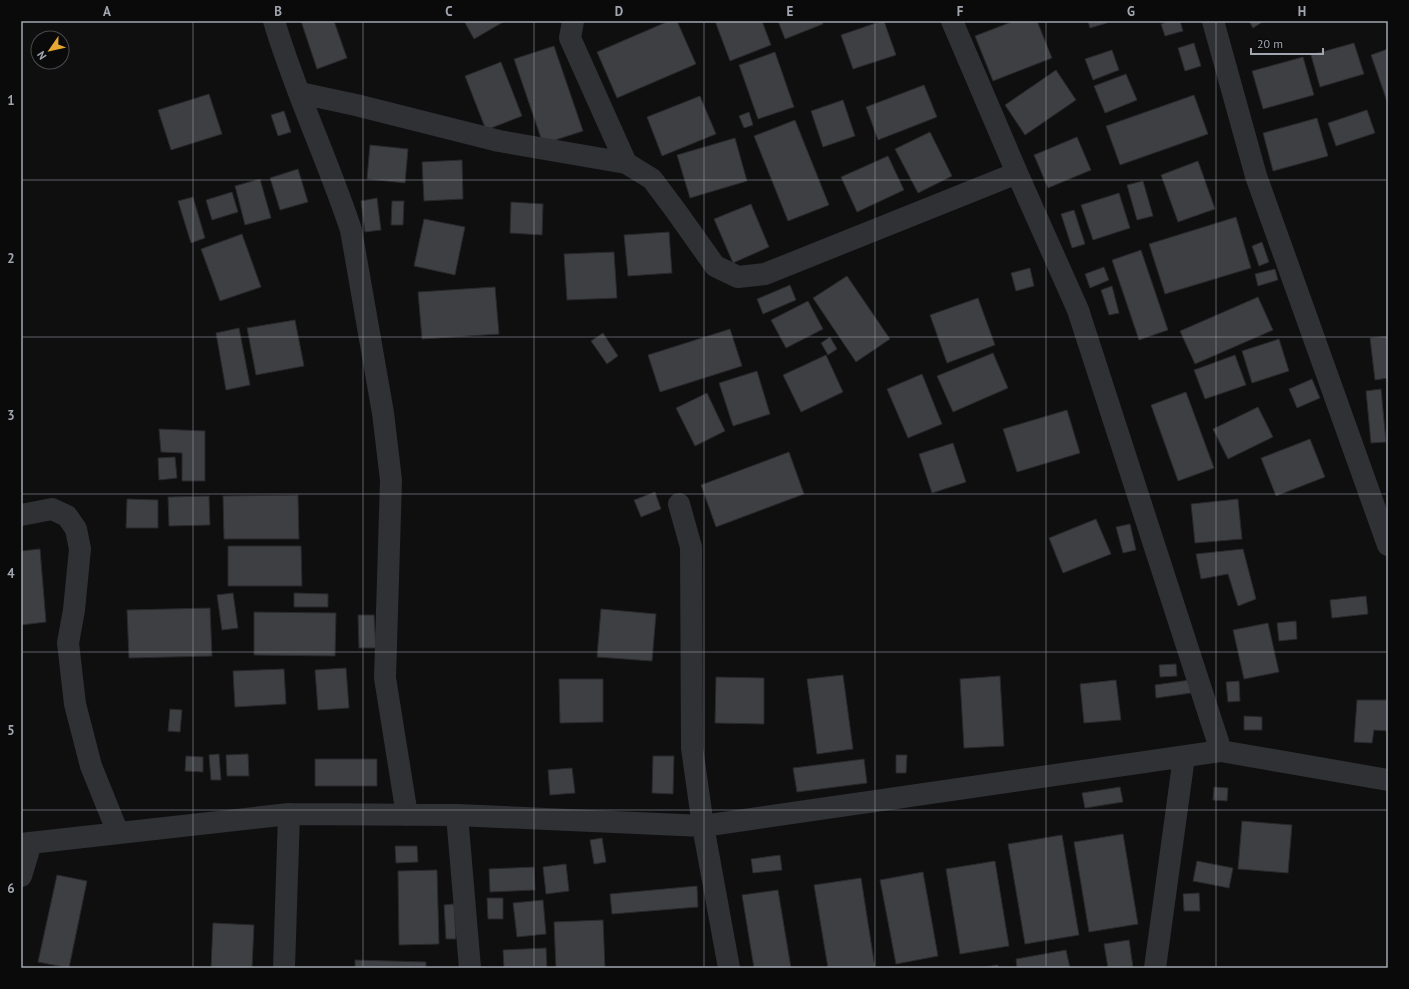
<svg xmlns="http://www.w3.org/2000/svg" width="1409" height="989" font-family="'PT Sans',sans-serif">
<rect width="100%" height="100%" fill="#0f0f10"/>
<path fill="#3e3f43" stroke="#29292c" d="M 301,21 L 334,21 L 347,58 L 317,69 Z
M 464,21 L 505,21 L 474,39 Z
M 669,21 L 677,21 L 696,64 L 617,98 L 597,52 Z
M 715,21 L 762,21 L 771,45 L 730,61 Z
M 778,21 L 822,21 L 823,24 L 785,39 Z
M 882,21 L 884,21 L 896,55 L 853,69 L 841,35 Z
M 1014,21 L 1037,21 L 1052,58 L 993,81 L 975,36 Z
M 1088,21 L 1107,21 L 1107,23 L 1090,28 Z
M 1169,21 L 1180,21 L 1183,31 L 1165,36 L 1161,24 Z
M 1249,21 L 1264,21 L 1253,28 Z
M 1194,43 L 1201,66 L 1185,71 L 1178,48 Z
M 1354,43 L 1364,74 L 1320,87 L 1311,55 Z
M 554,46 L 583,131 L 543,144 L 514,59 Z
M 1388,49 L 1388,104 L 1371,55 Z
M 1112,50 L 1119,70 L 1093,80 L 1085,59 Z
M 775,52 L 794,107 L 758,119 L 739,65 Z
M 1303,57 L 1314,95 L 1263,109 L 1252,71 Z
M 501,62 L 522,116 L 486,130 L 465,76 Z
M 1056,70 L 1076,100 L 1025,135 L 1005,105 Z
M 1126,74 L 1137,100 L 1105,113 L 1094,86 Z
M 924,85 L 937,117 L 878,140 L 866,107 Z
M 209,94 L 222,134 L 171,150 L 158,110 Z
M 1194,95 L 1208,134 L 1120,165 L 1106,126 Z
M 700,96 L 716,134 L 662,156 L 647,117 Z
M 843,100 L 855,136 L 823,147 L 811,111 Z
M 1367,110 L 1375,133 L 1336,146 L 1328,123 Z
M 284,111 L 291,132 L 278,136 L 271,115 Z
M 749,112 L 753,125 L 744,128 L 739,116 Z
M 1317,118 L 1328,156 L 1273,171 L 1263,133 Z
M 795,120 L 829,205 L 788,221 L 754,136 Z
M 930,132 L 952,176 L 918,193 L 895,149 Z
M 1077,137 L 1091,170 L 1048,188 L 1034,155 Z
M 735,138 L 747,181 L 690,198 L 677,155 Z
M 370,145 L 408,149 L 405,183 L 367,179 Z
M 888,156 L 904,190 L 857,212 L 841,177 Z
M 462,160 L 463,199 L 424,201 L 422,162 Z
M 1198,161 L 1215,209 L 1178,222 L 1161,175 Z
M 298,169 L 308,202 L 280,210 L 270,178 Z
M 260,179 L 271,218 L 245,225 L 235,186 Z
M 1143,181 L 1153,216 L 1137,220 L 1127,185 Z
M 232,192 L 238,212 L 212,220 L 206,200 Z
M 1119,193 L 1130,228 L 1093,240 L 1081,205 Z
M 193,197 L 205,238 L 191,243 L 178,201 Z
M 377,198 L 381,230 L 365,232 L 361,201 Z
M 392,201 L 404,201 L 403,225 L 391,225 Z
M 511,202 L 543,204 L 542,235 L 510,233 Z
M 751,204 L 769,247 L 733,263 L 714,219 Z
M 1074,210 L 1085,244 L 1072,248 L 1061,214 Z
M 1236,217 L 1251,268 L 1165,294 L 1149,244 Z
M 424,219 L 465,227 L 455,275 L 414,266 Z
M 669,232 L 672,273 L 628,276 L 624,235 Z
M 242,234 L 261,287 L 220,301 L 201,249 Z
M 1262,242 L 1269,262 L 1259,266 L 1252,246 Z
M 1141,250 L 1168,330 L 1139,340 L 1112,260 Z
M 614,252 L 617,298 L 567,300 L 564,254 Z
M 1104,267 L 1109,280 L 1090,288 L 1085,274 Z
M 1030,268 L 1034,286 L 1016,291 L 1011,273 Z
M 1275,269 L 1278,280 L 1258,286 L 1255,274 Z
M 847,276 L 890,339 L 856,362 L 813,298 Z
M 790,285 L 796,300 L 763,314 L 757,299 Z
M 1112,286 L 1119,313 L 1109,315 L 1101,290 Z
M 495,287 L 499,334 L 422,339 L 418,292 Z
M 1258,297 L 1273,330 L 1195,364 L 1180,331 Z
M 978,298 L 995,345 L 947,363 L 930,315 Z
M 808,301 L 823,329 L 786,348 L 771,320 Z
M 295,320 L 304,366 L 256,375 L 247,328 Z
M 239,328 L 250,385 L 226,390 L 216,333 Z
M 730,329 L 742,366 L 660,392 L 648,355 Z
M 603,333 L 618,356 L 607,364 L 591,341 Z
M 1388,336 L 1388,378 L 1375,380 L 1370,338 Z
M 830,337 L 837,349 L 828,355 L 821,343 Z
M 1279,339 L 1289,371 L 1252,383 L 1242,351 Z
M 993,353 L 1008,388 L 953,412 L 937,376 Z
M 826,355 L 843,392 L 801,412 L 783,375 Z
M 1235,355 L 1246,385 L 1205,399 L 1194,370 Z
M 757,371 L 770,414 L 733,426 L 719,383 Z
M 922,374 L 942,424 L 908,438 L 887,389 Z
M 1312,379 L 1320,398 L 1297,408 L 1289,389 Z
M 1381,389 L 1386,442 L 1371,443 L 1366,391 Z
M 1186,392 L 1214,468 L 1178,481 L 1151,405 Z
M 707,393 L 725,431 L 695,446 L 676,408 Z
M 1258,407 L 1273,437 L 1228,459 L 1213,429 Z
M 1067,410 L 1080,453 L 1017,472 L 1003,429 Z
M 159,429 L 205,431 L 205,481 L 182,481 L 182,453 L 161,452 Z
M 1310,439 L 1325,477 L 1276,496 L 1261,458 Z
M 953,443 L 966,482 L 932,493 L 919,454 Z
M 789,452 L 804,494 L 716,527 L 701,485 Z
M 175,457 L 177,478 L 159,480 L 158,458 Z
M 655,492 L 661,509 L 641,517 L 634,500 Z
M 298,495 L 299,539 L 224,539 L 223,496 Z
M 209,496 L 210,525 L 169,526 L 168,497 Z
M 127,499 L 158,500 L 158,528 L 126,528 Z
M 1238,499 L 1242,539 L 1195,543 L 1191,504 Z
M 1096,519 L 1111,554 L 1063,573 L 1049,538 Z
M 1130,524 L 1136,550 L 1123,553 L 1116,527 Z
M 228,546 L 301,546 L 302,586 L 228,586 Z
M 40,549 L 46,622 L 21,625 L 21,551 Z
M 1243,549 L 1256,599 L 1238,606 L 1228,574 L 1201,579 L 1196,554 Z
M 233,593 L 238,628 L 222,630 L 217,595 Z
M 294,593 L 328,594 L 328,607 L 294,607 Z
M 1366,596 L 1368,614 L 1332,618 L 1330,600 Z
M 210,608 L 212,656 L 129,658 L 127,610 Z
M 601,609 L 656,614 L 652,661 L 597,657 Z
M 254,612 L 336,613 L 335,656 L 254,655 Z
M 358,615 L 374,615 L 376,648 L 359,648 Z
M 1296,621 L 1297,639 L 1279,641 L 1277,623 Z
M 1268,623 L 1279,672 L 1244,679 L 1233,630 Z
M 1176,664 L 1177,676 L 1160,677 L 1159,665 Z
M 346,668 L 349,708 L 318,710 L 315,670 Z
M 284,669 L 286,704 L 235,707 L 233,671 Z
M 843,675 L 853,749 L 817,754 L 807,679 Z
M 1000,676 L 1004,746 L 964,748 L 960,679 Z
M 716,677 L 764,678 L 764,724 L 715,723 Z
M 559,679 L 603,679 L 603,722 L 560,723 Z
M 1116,680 L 1121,720 L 1084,723 L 1080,684 Z
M 1190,680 L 1191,693 L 1156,698 L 1155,685 Z
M 1239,681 L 1240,701 L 1228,702 L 1226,682 Z
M 1357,700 L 1388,700 L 1388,731 L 1374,730 L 1372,743 L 1354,742 Z
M 170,709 L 182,710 L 180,732 L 168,731 Z
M 1244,716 L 1262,717 L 1262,730 L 1244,730 Z
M 219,754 L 221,780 L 211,780 L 209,755 Z
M 248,754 L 249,776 L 227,776 L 226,755 Z
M 896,755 L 907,755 L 906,773 L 896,773 Z
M 186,756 L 203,757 L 203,772 L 185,771 Z
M 653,756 L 674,756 L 673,794 L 652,793 Z
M 315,759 L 377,759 L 377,786 L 315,786 Z
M 864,759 L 867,783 L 797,792 L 793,768 Z
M 572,768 L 575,793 L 550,795 L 548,770 Z
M 1120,787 L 1123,802 L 1085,808 L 1082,793 Z
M 1214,787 L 1228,788 L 1227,801 L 1213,800 Z
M 1242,821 L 1292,825 L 1288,873 L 1238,869 Z
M 1123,834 L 1138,924 L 1089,932 L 1074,842 Z
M 1062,835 L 1079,935 L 1025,944 L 1008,844 Z
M 602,838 L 606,862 L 594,864 L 590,840 Z
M 395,846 L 417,846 L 418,862 L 396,863 Z
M 780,855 L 782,870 L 753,873 L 751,859 Z
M 995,861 L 1009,946 L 960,954 L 946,869 Z
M 1197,861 L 1233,868 L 1229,888 L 1193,881 Z
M 566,864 L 569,891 L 546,894 L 543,867 Z
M 534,867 L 535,890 L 490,892 L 489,869 Z
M 437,870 L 439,944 L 399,945 L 398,871 Z
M 923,872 L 938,956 L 896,964 L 880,880 Z
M 57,875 L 87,881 L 69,968 L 38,962 Z
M 861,878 L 875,968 L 828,968 L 814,885 Z
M 697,886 L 698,907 L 612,914 L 610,894 Z
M 778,890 L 791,968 L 754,968 L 742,895 Z
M 1199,893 L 1200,911 L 1184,911 L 1183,894 Z
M 487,898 L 503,898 L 503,919 L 488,919 Z
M 543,900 L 546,934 L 517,937 L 513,903 Z
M 454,904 L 456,939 L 446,939 L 444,905 Z
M 603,920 L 605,968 L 556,968 L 554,922 Z
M 213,923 L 254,925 L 252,968 L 211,968 Z
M 1129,940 L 1133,967 L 1108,968 L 1104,944 Z
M 546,948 L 547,968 L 504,968 L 503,950 Z
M 1066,950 L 1070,968 L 1017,968 L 1016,959 Z
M 355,960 L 426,962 L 426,968 L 355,968 Z
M 998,965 L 998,968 L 978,968 Z"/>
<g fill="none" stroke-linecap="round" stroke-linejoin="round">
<path stroke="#303135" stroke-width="22" d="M 274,21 C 295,92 328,160 351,230 L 383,413 L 391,480 L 385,678 L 407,815
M 573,21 L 570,38 L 626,163
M 952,21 L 1017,173 L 1078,310 L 1221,751
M 1213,21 L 1256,176 L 1388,545
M 300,93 L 356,105 L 499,141 L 626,163 L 652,179 L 676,211 L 715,266 L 738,277 L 765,274 L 1017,173
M 679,504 L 691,547 L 692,748 L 703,826 L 729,968
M 21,515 L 52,509 L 67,516 L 76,529 L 80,549 L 74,610 L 68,643 L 75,704 L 91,766 L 118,833
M 457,815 L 470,968
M 21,844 L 289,814 L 457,815 L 703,826 L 1221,751 L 1388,780
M 21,876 L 31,843
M 284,968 L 289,814
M 1155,968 L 1184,757"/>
</g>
<path fill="none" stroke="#a1a6b0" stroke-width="1" stroke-opacity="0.55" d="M 193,21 L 193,968M 363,21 L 363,968M 534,21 L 534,968M 704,21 L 704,968M 875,21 L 875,968M 1046,21 L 1046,968M 1216,21 L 1216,968M 21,180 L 1388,180M 21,337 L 1388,337M 21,494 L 1388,494M 21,652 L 1388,652M 21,810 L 1388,810"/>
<rect width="1409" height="989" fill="none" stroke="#0a0a0b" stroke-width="44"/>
<g transform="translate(50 50) rotate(236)"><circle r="19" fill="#0a0a0b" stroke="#46484d"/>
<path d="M0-3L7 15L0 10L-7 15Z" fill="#e6a732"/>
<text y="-6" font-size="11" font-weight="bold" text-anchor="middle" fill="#a1a6b0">N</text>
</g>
<path d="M1251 48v6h72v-6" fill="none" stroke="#a1a6b0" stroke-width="2"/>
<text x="1257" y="48" font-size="12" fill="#a1a6b0" stroke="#0a0a0b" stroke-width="3" paint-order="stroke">20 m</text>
<rect x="22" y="22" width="1365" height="945" fill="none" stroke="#a1a6b0" stroke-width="1.5"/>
<g font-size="13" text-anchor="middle" font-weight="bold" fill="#a1a6b0">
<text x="107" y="16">A</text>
<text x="278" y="16">B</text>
<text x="449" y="16">C</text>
<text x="619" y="16">D</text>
<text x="790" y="16">E</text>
<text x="960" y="16">F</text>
<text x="1131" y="16">G</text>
<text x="1302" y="16">H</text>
<text x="11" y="105">1</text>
<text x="11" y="263">2</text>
<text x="11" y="420">3</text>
<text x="11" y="578">4</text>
<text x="11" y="735">5</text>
<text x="11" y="893">6</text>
</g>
</svg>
